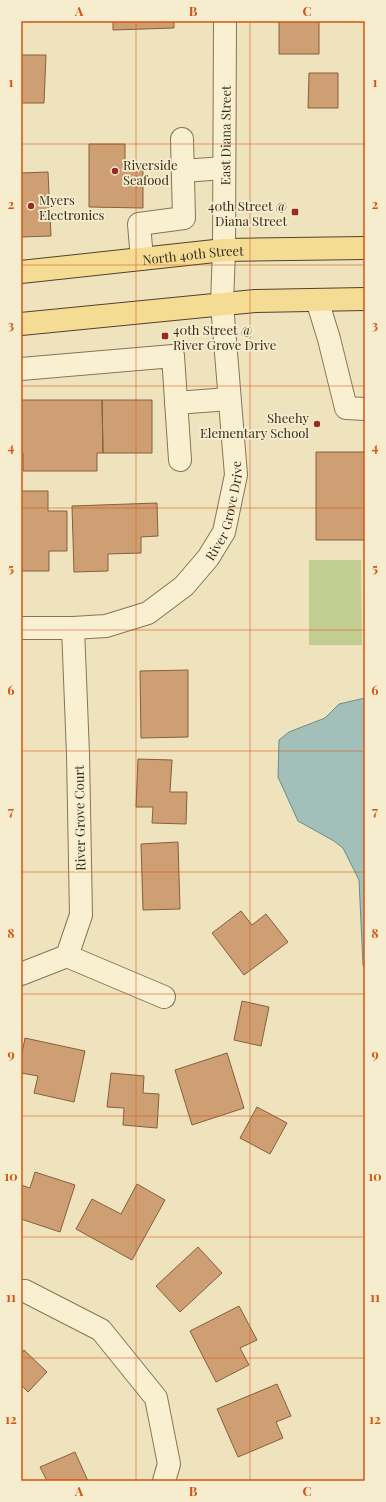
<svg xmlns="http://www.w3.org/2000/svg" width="386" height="1502" font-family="'Playfair Display',serif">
<rect width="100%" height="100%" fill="#efe3be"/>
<path fill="#c2cd92" d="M 309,560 L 361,560 L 362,645 L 309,645 Z"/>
<path fill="#a2c0b9" stroke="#698e87" d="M 365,698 L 365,969 L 363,965 L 359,880 L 343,848 L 334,841 L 298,821 L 278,777 L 279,740 L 289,732 L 325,718 L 339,704 Z"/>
<path fill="#ce9f73" stroke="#875f3c" d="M 113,21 L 174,21 L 174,28 L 113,30 Z
M 279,21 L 319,21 L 319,54 L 279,54 Z
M 21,55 L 46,55 L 44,103 L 21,103 Z
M 309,73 L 338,73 L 338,108 L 308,108 Z
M 89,144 L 125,144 L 125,165 L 143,165 L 143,208 L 89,207 Z
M 48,172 L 51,236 L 21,237 L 21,173 Z
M 21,400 L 102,400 L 103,453 L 97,453 L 97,471 L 23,471 L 23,453 L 21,453 Z
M 102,400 L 152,400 L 152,453 L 103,453 Z
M 316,452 L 365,452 L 365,540 L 316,540 Z
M 21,491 L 48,491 L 48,511 L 67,511 L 67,551 L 49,551 L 49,571 L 21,571 Z
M 157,503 L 158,536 L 141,537 L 141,553 L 108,554 L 108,571 L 74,572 L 72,506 Z
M 188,670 L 188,737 L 141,738 L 140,671 Z
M 138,759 L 172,760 L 170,792 L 187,792 L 186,824 L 152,823 L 153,807 L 136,807 Z
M 178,842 L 180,909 L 143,910 L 141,844 Z
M 241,911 L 252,925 L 266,914 L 288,942 L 244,975 L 212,933 Z
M 242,1001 L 269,1007 L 261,1046 L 234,1040 Z
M 25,1038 L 85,1051 L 74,1102 L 34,1093 L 38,1076 L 21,1073 L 21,1058 Z
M 227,1053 L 244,1108 L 192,1125 L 175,1070 Z
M 111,1073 L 144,1076 L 143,1093 L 159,1094 L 157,1128 L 123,1125 L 124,1108 L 107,1107 Z
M 257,1107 L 287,1123 L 270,1154 L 240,1138 Z
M 35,1172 L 75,1185 L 60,1232 L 21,1219 L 21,1185 L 30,1188 Z
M 137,1184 L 165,1200 L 132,1260 L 76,1229 L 92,1199 L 121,1214 Z
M 198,1247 L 222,1273 L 180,1312 L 156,1286 Z
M 239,1306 L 257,1340 L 240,1348 L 249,1365 L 216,1382 L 190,1331 Z
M 24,1350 L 47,1372 L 28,1392 L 21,1385 L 21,1354 Z
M 277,1384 L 291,1416 L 276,1422 L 283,1438 L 238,1457 L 217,1409 Z
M 75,1452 L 88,1481 L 47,1481 L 40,1467 Z"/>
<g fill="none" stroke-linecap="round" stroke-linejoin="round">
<g stroke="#877457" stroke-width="24">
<g id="minor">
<path d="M 183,171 L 224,168"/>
<path d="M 142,259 L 139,224 L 184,218 L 182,139"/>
<path d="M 317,300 L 329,339 L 346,408 L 365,409"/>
<path d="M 21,369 L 173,356 L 180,460"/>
<path d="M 176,403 L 229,399"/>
<path id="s1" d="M 21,628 L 73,628 L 106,626 L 148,613 L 184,586 L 208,558 L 224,532 L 236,475 L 222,304 L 224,250 L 225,21"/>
<path d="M 67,956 L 164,997"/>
<path d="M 21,974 L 67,956 L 81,915 L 78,754 L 73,628"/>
<path d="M 21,1291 L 25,1291 L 101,1330 L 156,1398 L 169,1464 L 164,1481"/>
</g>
</g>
<g stroke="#55412b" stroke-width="24">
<g id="major">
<path id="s2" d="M 21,272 L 224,250 L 365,248"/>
<path d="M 21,324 L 255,301 L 365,299"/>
</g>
</g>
<use href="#minor" stroke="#f9f0d2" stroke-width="22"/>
<use href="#major" stroke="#f4dc94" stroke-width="22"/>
</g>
<path fill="none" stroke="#d6540e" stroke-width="1" stroke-opacity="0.55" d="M 136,21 L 136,1481M 250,21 L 250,1481M 21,144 L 365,144M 21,265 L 365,265M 21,386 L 365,386M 21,508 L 365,508M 21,630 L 365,630M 21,751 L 365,751M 21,872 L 365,872M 21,994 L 365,994M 21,1116 L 365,1116M 21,1237 L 365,1237M 21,1358 L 365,1358"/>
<g fill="#972c26" stroke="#f6edce" stroke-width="1.5">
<circle cx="115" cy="171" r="4"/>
<circle cx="31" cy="206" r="4"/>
<rect x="291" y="208" width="8" height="8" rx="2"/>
<rect x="161" y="332" width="8" height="8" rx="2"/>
<circle cx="317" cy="424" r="4"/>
</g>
<g text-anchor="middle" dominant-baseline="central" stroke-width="3.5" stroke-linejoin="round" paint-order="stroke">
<g font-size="13" fill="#362a1c" stroke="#f6edce">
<text stroke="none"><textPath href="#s1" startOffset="640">East Diana Street</textPath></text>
<text stroke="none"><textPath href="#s2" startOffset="173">North 40th Street</textPath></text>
<text stroke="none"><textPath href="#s1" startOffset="262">River Grove Drive</textPath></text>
<text transform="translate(79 818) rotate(-91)">River Grove Court</text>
</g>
<g font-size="13" fill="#362a1c" stroke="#f6edce" text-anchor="start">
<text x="123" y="164">Riverside<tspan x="123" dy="15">Seafood</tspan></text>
<text x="39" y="199">Myers<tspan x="39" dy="15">Electronics</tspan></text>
<text x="287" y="205" text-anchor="end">40th Street @<tspan x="287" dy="15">Diana Street</tspan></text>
<text x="173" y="329">40th Street @<tspan x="173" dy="15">River Grove Drive</tspan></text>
<text x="309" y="417" text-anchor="end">Sheehy<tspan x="309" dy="15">Elementary School</tspan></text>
</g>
</g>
<rect width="386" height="1502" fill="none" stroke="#f6edce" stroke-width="44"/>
<rect x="22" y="22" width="342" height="1458" fill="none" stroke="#d6540e" stroke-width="1.5"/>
<g font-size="13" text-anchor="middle" font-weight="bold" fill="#d6540e">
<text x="79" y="16">A</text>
<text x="193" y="16">B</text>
<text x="307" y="16">C</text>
<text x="11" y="87">1</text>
<text x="375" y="87">1</text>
<text x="11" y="209">2</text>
<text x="375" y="209">2</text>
<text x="11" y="330">3</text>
<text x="375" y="330">3</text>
<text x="11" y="452">4</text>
<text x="375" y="452">4</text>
<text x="11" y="573">5</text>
<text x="375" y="573">5</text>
<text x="11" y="695">6</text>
<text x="375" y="695">6</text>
<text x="11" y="816">7</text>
<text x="375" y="816">7</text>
<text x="11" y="938">8</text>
<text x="375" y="938">8</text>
<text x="11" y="1059">9</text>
<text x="375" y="1059">9</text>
<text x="11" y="1181">10</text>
<text x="375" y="1181">10</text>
<text x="11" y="1302">11</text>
<text x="375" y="1302">11</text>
<text x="11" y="1424">12</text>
<text x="375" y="1424">12</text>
<text x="79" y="1496">A</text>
<text x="193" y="1496">B</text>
<text x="307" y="1496">C</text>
</g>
</svg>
